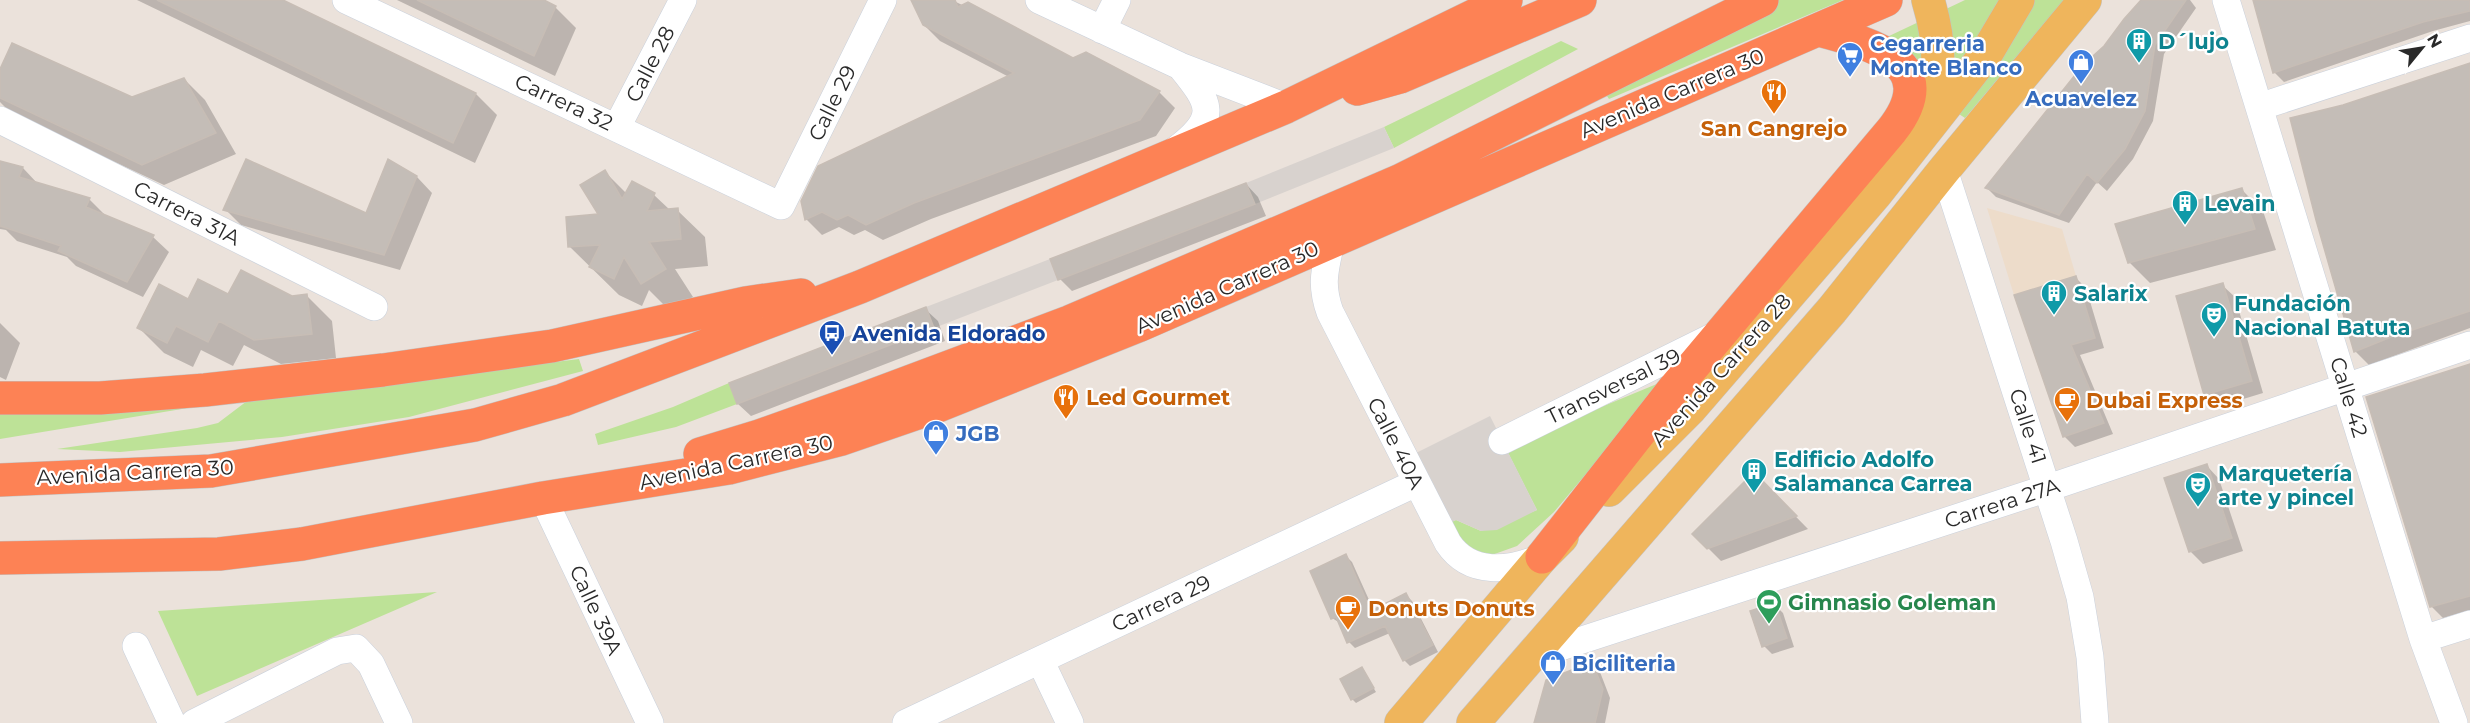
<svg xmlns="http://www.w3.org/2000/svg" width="2470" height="723" font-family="Montserrat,sans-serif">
<rect width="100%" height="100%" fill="#ebe2db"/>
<path fill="#eddcca" d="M 1987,208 L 2062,229 L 2076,276 L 2014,295 Z"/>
<path fill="#bde297" d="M 1779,0 L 1843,0 L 1609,99 L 1603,90 Z
M 1965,0 L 2064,0 L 1965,118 L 1924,91 L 1887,37 Z
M 1561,41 L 1578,49 L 1394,148 L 1384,127 Z
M 579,359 L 583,371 L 409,417 L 282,437 L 120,452 L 57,449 L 197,428 L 218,423 L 247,401 Z
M 1664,381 L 1554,512 L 1517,546 L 1489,556 L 1463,547 L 1445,525 L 1456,520 L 1481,531 L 1537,510 L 1505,447 Z
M 729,383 L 737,404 L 676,427 L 598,445 L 595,434 L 673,407 Z
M 188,408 L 0,439 L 0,411 Z
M 437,592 L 197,696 L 158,611 Z"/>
<path fill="#d8d2ce" d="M 1384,127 L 1394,148 L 1255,204 L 1246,183 Z
M 1050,259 L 1058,280 L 934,328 L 926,307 Z
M 1490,416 L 1537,510 L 1497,530 L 1481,531 L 1456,520 L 1445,525 L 1410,456 Z"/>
<path fill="#0003" d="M 137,0 L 279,0 L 476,94 L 497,115 L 475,163 Z
M 397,0 L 541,0 L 555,7 L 576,28 L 555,76 Z
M 913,0 L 952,0 L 1073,60 L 1086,54 L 1159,92 L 1175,108 L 1156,136 L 931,219 L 883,240 L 865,230 L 854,235 L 839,227 L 822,235 L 806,219 L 1009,77 L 940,41 L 924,25 Z
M 2143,0 L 2190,0 L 2196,8 L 2164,54 L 2153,121 L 2133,159 L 2107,191 L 2097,182 L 2069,223 L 1996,197 L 1987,188 Z
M 2254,0 L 2470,0 L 2470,21 L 2433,31 L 2284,82 L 2274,72 Z
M 2470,65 L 2470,328 L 2369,365 L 2355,351 L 2343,106 Z
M 0,73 L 132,98 L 184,79 L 205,100 L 236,154 L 164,185 L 12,114 L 0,102 Z
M 388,161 L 417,177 L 432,193 L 400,270 L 241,225 L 225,209 L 367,215 Z
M 0,163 L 23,168 L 38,184 L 89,199 L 105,215 L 153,237 L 169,252 L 143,297 L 76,266 L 67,257 L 17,241 L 6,230 L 0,229 Z
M 605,172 L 627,194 L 632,183 L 654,195 L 670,210 L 677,210 L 705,237 L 708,266 L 675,269 L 693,297 L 670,311 L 649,290 L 642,306 L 619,295 L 570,247 L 600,216 Z
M 1246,184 L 1258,197 L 1266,216 L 1072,291 L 1060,279 Z
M 2242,190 L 2263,211 L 2276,250 L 2150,283 L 2129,262 Z
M 2075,277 L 2086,288 L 2104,348 L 2080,355 L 2113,434 L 2075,447 L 2064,436 Z
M 2222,285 L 2235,297 L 2263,393 L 2217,407 L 2205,394 Z
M 229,296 L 291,298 L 307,296 L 332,321 L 336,358 L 281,364 L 244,345 L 233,366 L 201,350 L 193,367 L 164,353 L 139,328 L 189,301 Z
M 925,309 L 938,321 L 945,341 L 751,416 L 738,404 L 731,384 Z
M 0,323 L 20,343 L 6,380 L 0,377 Z
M 2470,365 L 2470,610 L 2443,618 L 2431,606 L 2368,398 Z
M 2207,466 L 2219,479 L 2243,551 L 2203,564 L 2190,551 Z
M 1754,474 L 1808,529 L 1721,561 L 1694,534 Z
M 1346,556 L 1352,562 L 1374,611 L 1406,595 L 1412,601 L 1438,652 L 1410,666 L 1404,660 L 1390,633 L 1355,648 L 1349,642 L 1340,623 L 1332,618 Z
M 1775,605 L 1783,613 L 1794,647 L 1772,654 L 1764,646 Z
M 1592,663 L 1600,672 L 1610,698 L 1605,723 L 1536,723 Z
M 1362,669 L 1376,692 L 1356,703 L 1352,699 Z"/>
<path fill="#c4bdb7" stroke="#c7bdb5" stroke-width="1.5" d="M 157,0 L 283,0 L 476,93 L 453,143 Z
M 417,0 L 544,0 L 556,6 L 534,56 Z
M 911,0 L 955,0 L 958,7 L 968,2 L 1073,58 L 1086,52 L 1160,91 L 1140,120 L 914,203 L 866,225 L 848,215 L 837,220 L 822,212 L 805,220 L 801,201 L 818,166 L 1014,73 L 923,25 Z
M 2141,0 L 2186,0 L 2155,45 L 2145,111 L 2125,149 L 2097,183 L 2087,174 L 2059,215 L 1985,188 L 2083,65 L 2104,46 L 2124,19 Z
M 2253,0 L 2470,0 L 2470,11 L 2423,22 L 2273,73 Z
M 12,43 L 132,97 L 184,78 L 216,133 L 142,165 L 0,98 L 0,69 Z
M 2470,63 L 2470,311 L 2391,337 L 2354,352 L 2316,220 L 2290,118 L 2343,105 Z
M 246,159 L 366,213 L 388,159 L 417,176 L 384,255 L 223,210 Z
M 0,161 L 23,167 L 19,177 L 90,198 L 86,207 L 154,235 L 127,282 L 58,251 L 61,246 L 0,226 Z
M 605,170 L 622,199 L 632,181 L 655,193 L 647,211 L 678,208 L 681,239 L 649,242 L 666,269 L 641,284 L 624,257 L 614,279 L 589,267 L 600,245 L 568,247 L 566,217 L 598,214 L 580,185 Z
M 1246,183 L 1255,204 L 1058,280 L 1050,259 Z
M 2242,188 L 2255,229 L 2128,263 L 2115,224 Z
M 241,270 L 292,296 L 307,294 L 312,334 L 254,340 L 219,321 L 208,342 L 176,326 L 167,343 L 137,328 L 159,284 L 188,299 L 198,279 L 228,294 Z
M 2076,276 L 2095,338 L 2071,345 L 2104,423 L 2063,437 L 2014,295 Z
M 2223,283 L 2252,381 L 2204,395 L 2176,296 Z
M 926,307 L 934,328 L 737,404 L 729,383 Z
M 2470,364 L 2470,596 L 2430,607 L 2366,397 Z
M 2207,464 L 2232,538 L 2189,552 L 2164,478 Z
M 1754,472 L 1797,516 L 1707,549 L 1692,534 Z
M 1346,554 L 1371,611 L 1406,593 L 1433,645 L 1403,661 L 1385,626 L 1347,643 L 1336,617 L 1331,619 L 1310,571 Z
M 1775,603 L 1787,638 L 1762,647 L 1750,611 Z
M 1592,662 L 1603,689 L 1595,723 L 1534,723 L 1546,680 Z
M 1362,667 L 1374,688 L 1351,700 L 1340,679 Z"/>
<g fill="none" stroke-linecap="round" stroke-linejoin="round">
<g stroke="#c9d0db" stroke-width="28">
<path id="minor" d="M 346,0 L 781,206 L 883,0
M 1039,0 L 1180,66 L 1286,107
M 2226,0 L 2423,639 L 2454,723
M 1102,30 L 1117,0
M 2259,107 L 2470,38
M 0,120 L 374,307
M 617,127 L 683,0
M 1177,149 C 1219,117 1211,104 1181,67
M 1944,170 L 2064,541 L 2080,597 L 2090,657 L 2095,723
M 1331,242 C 1325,270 1320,284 1330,312 L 1448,543 C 1470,576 1510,571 1542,557
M 1502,441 L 1716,335
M 543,498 L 650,723
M 2423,639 L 2470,624
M 136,646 L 172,723
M 1533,656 L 2048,488 L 2470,345
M 1040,660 L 1070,723
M 194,723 L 337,651 L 356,648 L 371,664 L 399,723
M 906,723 L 1416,483"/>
</g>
<g stroke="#c3c3c3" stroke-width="34">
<path id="major" d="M 1928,0 C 1942,46 1940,78 1929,125
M 1609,490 L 1691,408 L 1875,195 L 1986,54 L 2018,0
M 1401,723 L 1542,557 L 1562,537
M 1473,723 L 1832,310 L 1944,170 L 2085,0"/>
</g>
<g stroke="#c3c3c3" stroke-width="34">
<path id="highway" d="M 1357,89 L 1400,77 L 1580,0
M 0,398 L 100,398 L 205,390 L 383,370 L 552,346 L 745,303 L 801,295
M 700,454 L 759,436 L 863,399 L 1069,322 L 1399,181 L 1762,0
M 0,480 L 211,471 L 475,425 L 563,400 L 860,287 L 1286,107 L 1506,0
M 1542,557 L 1673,390 L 1892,130 C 1944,63 1872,44 1819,30
M 0,558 L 219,554 L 302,544 L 543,498 L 729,468 L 842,439 L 938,406 L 1138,326 L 1886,0"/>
</g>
<use href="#minor" stroke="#fff" stroke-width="27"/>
<use href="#major" stroke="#efb55c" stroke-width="33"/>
<use href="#highway" stroke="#fd8255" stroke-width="33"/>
</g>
<defs>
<g id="building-pin" transform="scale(1.35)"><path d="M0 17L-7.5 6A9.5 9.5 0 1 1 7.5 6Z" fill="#0f9aa8" stroke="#fff"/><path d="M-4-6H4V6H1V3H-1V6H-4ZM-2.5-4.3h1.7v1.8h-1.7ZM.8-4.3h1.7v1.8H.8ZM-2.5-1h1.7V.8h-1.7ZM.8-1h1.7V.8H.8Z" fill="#fff"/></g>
<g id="supermarket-pin" transform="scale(1.35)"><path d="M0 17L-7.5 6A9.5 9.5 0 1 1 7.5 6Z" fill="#3f7fe0" stroke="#fff"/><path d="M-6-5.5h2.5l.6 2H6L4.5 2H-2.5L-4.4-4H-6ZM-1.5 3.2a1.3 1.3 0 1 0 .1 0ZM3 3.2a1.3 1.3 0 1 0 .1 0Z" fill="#fff"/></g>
<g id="shop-pin" transform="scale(1.35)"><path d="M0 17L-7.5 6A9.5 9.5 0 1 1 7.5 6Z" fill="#3f7fe0" stroke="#fff"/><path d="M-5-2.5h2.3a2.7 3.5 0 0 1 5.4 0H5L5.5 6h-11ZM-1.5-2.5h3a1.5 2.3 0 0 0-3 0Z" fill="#fff"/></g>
<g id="restaurant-pin" transform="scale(1.35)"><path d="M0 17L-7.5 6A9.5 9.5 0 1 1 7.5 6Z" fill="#e8710a" stroke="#fff"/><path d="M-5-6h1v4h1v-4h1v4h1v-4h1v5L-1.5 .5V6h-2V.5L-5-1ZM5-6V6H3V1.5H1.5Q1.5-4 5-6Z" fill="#fff"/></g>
<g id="theatre-pin" transform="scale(1.35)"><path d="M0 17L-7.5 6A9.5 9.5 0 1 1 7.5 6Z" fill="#0f9aa8" stroke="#fff"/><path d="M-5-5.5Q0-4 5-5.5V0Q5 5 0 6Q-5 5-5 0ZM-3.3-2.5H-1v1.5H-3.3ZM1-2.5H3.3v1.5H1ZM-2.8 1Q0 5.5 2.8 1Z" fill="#fff"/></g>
<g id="bus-pin" transform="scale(1.35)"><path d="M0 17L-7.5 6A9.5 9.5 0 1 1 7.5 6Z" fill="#1a4fb4" stroke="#fff"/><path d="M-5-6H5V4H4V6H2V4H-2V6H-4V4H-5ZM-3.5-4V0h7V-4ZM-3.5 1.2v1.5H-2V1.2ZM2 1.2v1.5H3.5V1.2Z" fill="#fff"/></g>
<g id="cafe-pin" transform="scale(1.35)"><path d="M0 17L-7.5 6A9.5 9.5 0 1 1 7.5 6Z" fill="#e8710a" stroke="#fff"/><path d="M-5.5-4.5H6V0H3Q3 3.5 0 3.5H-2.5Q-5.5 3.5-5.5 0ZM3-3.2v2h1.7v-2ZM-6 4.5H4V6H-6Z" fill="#fff"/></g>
<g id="stadium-pin" transform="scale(1.35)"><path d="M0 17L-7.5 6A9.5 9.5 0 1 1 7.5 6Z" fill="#2e9e5b" stroke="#fff"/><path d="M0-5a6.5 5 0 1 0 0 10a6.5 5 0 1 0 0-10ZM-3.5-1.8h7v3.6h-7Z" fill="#fff"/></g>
</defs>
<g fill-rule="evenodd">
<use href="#building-pin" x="2139" y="41"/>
<use href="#supermarket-pin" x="1850" y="55"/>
<use href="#shop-pin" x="2081" y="62"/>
<use href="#restaurant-pin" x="1774" y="92"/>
<use href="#building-pin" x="2185" y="203"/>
<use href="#building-pin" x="2054" y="293"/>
<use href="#theatre-pin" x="2214" y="315"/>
<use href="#bus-pin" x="832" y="333"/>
<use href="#restaurant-pin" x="1066" y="397"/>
<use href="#cafe-pin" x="2067" y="400"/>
<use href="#shop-pin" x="936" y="433"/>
<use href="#building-pin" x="1754" y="471"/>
<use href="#theatre-pin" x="2198" y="485"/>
<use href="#stadium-pin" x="1769" y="602"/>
<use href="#cafe-pin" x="1348" y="608"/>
<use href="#shop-pin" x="1553" y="663"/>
</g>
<g text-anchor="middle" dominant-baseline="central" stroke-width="4.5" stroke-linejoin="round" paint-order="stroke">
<g font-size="21" font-weight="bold" fill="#0d838f" stroke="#fff" text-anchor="start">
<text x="2158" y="41">D´lujo</text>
<text x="2204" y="203">Levain</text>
<text x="2074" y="293">Salarix</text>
<text x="2234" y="303">Fundación<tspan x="2234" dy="24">Nacional Batuta</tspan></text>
<text x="1774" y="459">Edificio Adolfo<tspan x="1774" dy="24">Salamanca Carrea</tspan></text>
<text x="2218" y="473">Marquetería<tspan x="2218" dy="24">arte y pincel</tspan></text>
</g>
<g font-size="21" font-weight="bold" fill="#366cbe" stroke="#fff" text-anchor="start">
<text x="1870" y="43">Cegarreria<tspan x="1870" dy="24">Monte Blanco</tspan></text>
<text x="2081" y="98" text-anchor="middle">Acuavelez</text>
<text x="956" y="433">JGB</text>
<text x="1572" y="663">Biciliteria</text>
</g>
<g font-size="21" fill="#292929" stroke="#fff">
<text transform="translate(650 64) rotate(-63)">Calle 28</text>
<text transform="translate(1672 93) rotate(-23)">Avenida Carrera 30</text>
<text transform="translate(564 102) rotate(25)">Carrera 32</text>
<text transform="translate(832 103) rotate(-64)">Calle 29</text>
<text transform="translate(187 213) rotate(27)">Carrera 31A</text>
<text transform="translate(1227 287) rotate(-24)">Avenida Carrera 30</text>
<text transform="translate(1721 370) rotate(-48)">Avenida Carrera 28</text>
<text transform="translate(1613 386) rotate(-26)">Transversal 39</text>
<text transform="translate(2349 397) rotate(73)">Calle 42</text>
<text transform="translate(2028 426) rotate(72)">Calle 41</text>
<text transform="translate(1396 443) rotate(63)">Calle 40A</text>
<text transform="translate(736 462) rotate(-12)">Avenida Carrera 30</text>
<text transform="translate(135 472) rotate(-3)">Avenida Carrera 30</text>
<text transform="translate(2002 503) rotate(-18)">Carrera 27A</text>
<text transform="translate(1161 603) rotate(-25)">Carrera 29</text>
<text transform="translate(596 610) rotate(65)">Calle 39A</text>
</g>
<g font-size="21" font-weight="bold" fill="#c56008" stroke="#fff" text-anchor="start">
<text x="1774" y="128" text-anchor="middle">San Cangrejo</text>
<text x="1086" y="397">Led Gourmet</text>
<text x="2086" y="400">Dubai Express</text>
<text x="1368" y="608">Donuts Donuts</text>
</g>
<g font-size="21" font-weight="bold" fill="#164399" stroke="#fff" text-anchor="start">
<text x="852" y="333">Avenida Eldorado</text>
</g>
<g font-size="21" font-weight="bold" fill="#27864d" stroke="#fff" text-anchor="start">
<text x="1788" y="602">Gimnasio Goleman</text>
</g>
</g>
<g transform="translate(2422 48) rotate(60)" stroke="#ffffff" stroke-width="4.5" paint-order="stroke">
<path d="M0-4.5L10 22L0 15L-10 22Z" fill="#292929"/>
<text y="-9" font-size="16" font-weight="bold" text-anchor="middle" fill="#292929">N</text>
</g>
</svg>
